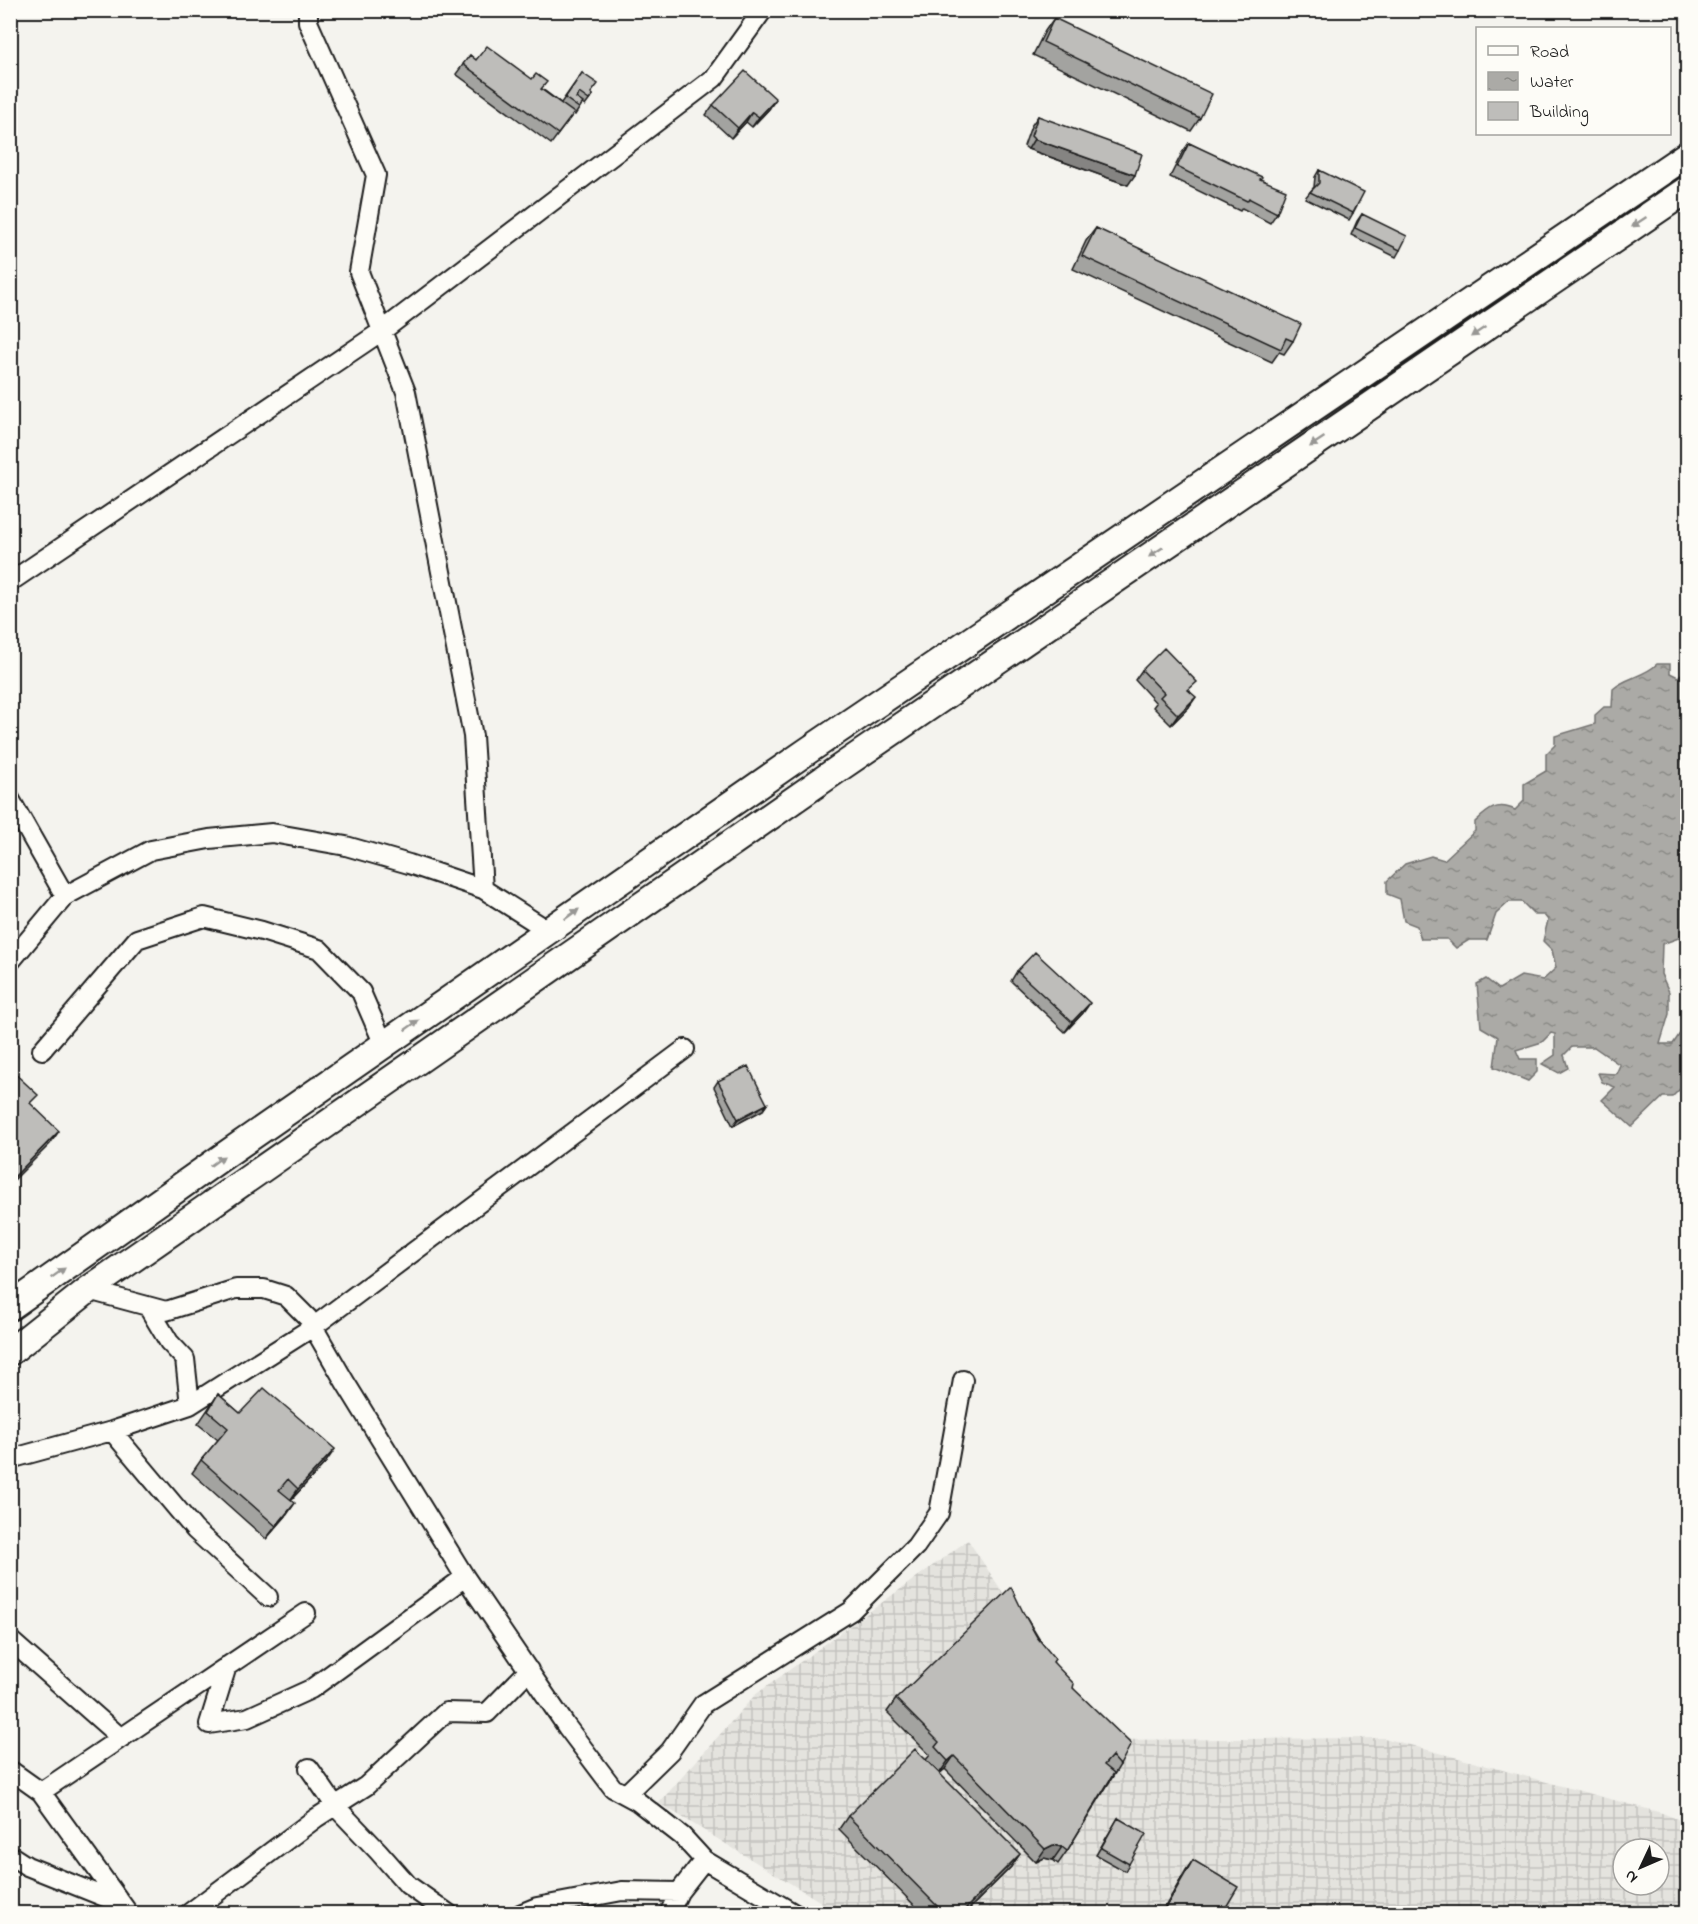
<svg xmlns="http://www.w3.org/2000/svg" width="1698" height="1924" font-family="'Indie Flower',sans-serif">
<defs>
<pattern id="industrial-grid" width="8" height="8" patternUnits="userSpaceOnUse" patternTransform="scale(1.5)"><rect width="8" height="8" fill="#e4e3de"/><path d="M0 4h8M4 0v8" fill="none" stroke="#c3c2be"/></pattern>
<pattern id="water-ripples" width="26" height="14" patternUnits="userSpaceOnUse" patternTransform="scale(1.5)"><rect width="26" height="14" fill="#abaaa6"/><path d="M2 4q2-2 4 0t4 0M15 11q2-2 4 0t4 0" fill="none" stroke="#8a8a86"/></pattern>
</defs>
<rect width="100%" height="100%" fill="#f4f3ee"/>
<filter id="ink" filterUnits="userSpaceOnUse"><feTurbulence type="fractalNoise" baseFrequency=".0167" numOctaves="2"/><feDisplacementMap in="SourceGraphic" scale="12" xChannelSelector="R" yChannelSelector="G"/><feConvolveMatrix kernelMatrix="1 2 1 2 8 2 1 2 1" color-interpolation-filters="sRGB"/></filter>
<g filter="url(#ink)">
<path fill="url(#industrial-grid)" fill-rule="evenodd" d="M 968,1540 L 1101,1740 L 1384,1738 L 1662,1813 L 1687,1823 L 1687,1913 L 839,1913 L 659,1803 L 755,1695 ZM 1623,1849 L 1659,1849 L 1659,1885 L 1623,1885 Z"/>
<path fill="url(#water-ripples)" stroke="#72716f" stroke-width="1.5" d="M 1657,664 L 1670,664 L 1670,673 L 1678,677 L 1687,669 L 1687,935 L 1662,944 L 1661,974 L 1669,992 L 1669,1014 L 1660,1044 L 1673,1044 L 1687,1023 L 1687,1082 L 1672,1097 L 1663,1097 L 1632,1127 L 1602,1100 L 1615,1087 L 1602,1082 L 1598,1073 L 1616,1074 L 1620,1065 L 1594,1047 L 1572,1047 L 1564,1055 L 1568,1068 L 1559,1073 L 1542,1064 L 1555,1055 L 1555,1034 L 1551,1033 L 1542,1042 L 1516,1050 L 1520,1059 L 1537,1059 L 1537,1072 L 1528,1081 L 1494,1067 L 1498,1037 L 1481,1027 L 1477,984 L 1486,979 L 1499,989 L 1521,976 L 1543,980 L 1556,968 L 1552,950 L 1543,941 L 1548,920 L 1544,915 L 1535,915 L 1522,902 L 1509,902 L 1496,914 L 1487,940 L 1469,940 L 1456,948 L 1447,939 L 1421,939 L 1417,926 L 1404,921 L 1400,899 L 1387,894 L 1387,881 L 1405,864 L 1431,856 L 1444,860 L 1475,831 L 1475,822 C 1488,810 1497,801 1515,810 L 1524,801 L 1524,784 L 1546,771 L 1546,754 L 1555,745 L 1555,736 L 1595,724 L 1595,715 L 1604,707 L 1612,707 L 1613,689 C 1626,677 1644,677 1657,664 Z"/>
<g fill="none" stroke-linecap="round" stroke-linejoin="round">
<g stroke="#1c1c1c" stroke-width="22">
<path id="minor" d="M 308,10 L 308,22 L 376,175 L 359,272 L 406,392 L 473,736 L 483,889 L 549,931
M 10,582 L 382,331 L 714,78 L 763,10
M 10,799 L 65,896
M 10,962 L 65,896 L 151,850 L 209,839 L 272,833 L 346,846 L 409,864 L 483,889
M 42,1050 L 137,939 L 204,917 L 262,931 L 319,949 L 361,992 L 384,1045
M 88,1290 L 166,1311 L 236,1289 L 264,1289 L 286,1296 L 308,1318 L 345,1382 L 465,1577 L 567,1727 L 613,1788 L 637,1801 L 682,1836 L 704,1860 L 795,1914
M 190,1405 L 313,1327 L 685,1049
M 112,1431 L 195,1530 L 268,1597
M 10,1459 L 112,1431 L 190,1405 L 185,1359 L 169,1342 L 148,1307
M 10,1640 L 121,1738
M 227,1666 L 209,1724 L 247,1718 L 311,1689 L 465,1577
M 309,1768 L 336,1807 L 378,1851 L 408,1885 L 449,1914
M 10,1770 L 41,1792 L 306,1613
M 41,1792 L 129,1914
M 626,1794 L 670,1751 L 703,1704 L 851,1611 L 916,1546 L 939,1513 L 963,1380
M 10,1855 L 27,1866 L 122,1904
M 188,1914 L 316,1818 L 366,1786 L 446,1712 L 487,1713 L 529,1670
M 520,1914 L 537,1907 L 622,1891 L 679,1892
M 669,1914 L 679,1892 L 704,1860"/>
</g>
<g stroke="#1c1c1c" stroke-width="30">
<path id="highway" d="M 10,1307 L 225,1155 L 806,752 L 1688,154
M 10,1352 L 88,1290 L 841,767 L 1688,189"/>
</g>
<use href="#minor" stroke="#fdfcf7" stroke-width="18"/>
<use href="#highway" stroke="#fdfcf7" stroke-width="26"/>
</g>
<path fill="#a3a3a0" stroke="#1c1c1c" stroke-width="1.5" d="M 1054,18 L 1200,118 L 1191,131 L 1033,55 L 1045,31 Z
M 470,55 L 476,60 L 542,89 L 561,103 L 582,73 L 591,93 L 593,95 L 585,106 L 582,104 L 575,115 L 573,114 L 551,144 L 456,74 Z
M 713,105 L 769,109 L 752,127 L 746,122 L 731,138 L 706,115 Z
M 1038,116 L 1128,185 L 1028,149 L 1024,146 L 1031,126 Z
M 1189,143 L 1260,179 L 1277,213 L 1270,223 L 1242,208 L 1240,211 L 1170,177 L 1182,153 Z
M 1319,170 L 1353,213 L 1349,220 L 1305,198 L 1314,187 L 1315,177 Z
M 1362,214 L 1400,250 L 1396,257 L 1351,235 L 1357,221 Z
M 1096,228 L 1293,341 L 1284,354 L 1279,352 L 1272,362 L 1073,269 L 1086,241 Z
M 1142,670 L 1190,691 L 1189,707 L 1171,725 L 1153,707 L 1156,703 L 1135,680 Z
M 1017,971 L 1083,1013 L 1065,1032 L 1011,981 Z
M 718,1081 L 767,1104 L 763,1110 L 733,1126 L 714,1087 Z
M 218,1394 L 240,1413 L 326,1462 L 291,1500 L 286,1516 L 266,1539 L 192,1473 L 201,1460 L 218,1440 L 198,1424 Z
M 1024,1614 L 1053,1662 L 1073,1688 L 1120,1765 L 1067,1851 L 1058,1864 L 1053,1860 L 1044,1858 L 1036,1862 L 945,1769 L 939,1774 L 1011,1867 L 964,1914 L 923,1914 L 839,1829 L 848,1816 L 926,1760 L 930,1755 L 887,1712 L 896,1699 Z
M 1118,1818 L 1129,1864 L 1125,1871 L 1096,1855 Z
M 1193,1860 L 1222,1914 L 1161,1914 L 1186,1870 Z"/>
<path fill="#858482" stroke="#1c1c1c" stroke-width="1.5" d="M 776,99 L 769,109 L 752,127 L 759,117 Z
M 752,112 L 746,122 L 731,138 L 738,128 Z
M 1034,139 L 1135,175 L 1128,185 L 1028,149 Z
M 1196,697 L 1189,707 L 1171,725 L 1178,715 Z
M 1090,1003 L 1083,1013 L 1065,1032 L 1072,1022 Z
M 767,1104 L 763,1110 L 733,1126 L 738,1119 Z
M 59,1131 L 50,1144 L 10,1184 L 10,1181 L 13,1178 Z
M 335,1449 L 326,1462 L 289,1502 L 298,1489 Z
M 295,1503 L 286,1516 L 266,1539 L 276,1526 Z
M 954,1756 L 945,1769 L 939,1774 L 948,1761 Z
M 1053,1845 L 1062,1847 L 1053,1860 L 1044,1858 L 1036,1862 L 1045,1849 Z
M 1020,1854 L 1011,1867 L 964,1914 L 960,1914 Z"/>
<path fill="#bebdba" stroke="#1c1c1c" stroke-width="1.5" d="M 1054,18 L 1212,94 L 1200,118 L 1043,42 Z
M 487,46 L 532,79 L 536,74 L 547,82 L 541,89 L 574,113 L 558,134 L 463,64 L 470,55 L 476,60 Z
M 745,71 L 776,99 L 759,117 L 752,112 L 738,128 L 713,105 Z
M 582,73 L 598,84 L 591,93 L 593,95 L 589,100 L 579,93 L 576,98 L 583,103 L 579,108 L 565,98 Z
M 1038,116 L 1142,154 L 1135,175 L 1034,139 L 1031,136 Z
M 1189,143 L 1262,177 L 1260,179 L 1286,190 L 1277,213 L 1250,199 L 1249,198 L 1247,201 L 1177,167 Z
M 1319,170 L 1364,192 L 1353,213 L 1310,192 L 1319,183 Z
M 1362,214 L 1407,236 L 1400,250 L 1355,228 Z
M 1096,228 L 1301,324 L 1293,341 L 1286,338 L 1281,349 L 1082,256 Z
M 1164,648 L 1197,682 L 1188,690 L 1196,697 L 1178,715 L 1160,697 L 1164,693 L 1142,670 Z
M 1035,952 L 1090,1003 L 1072,1022 L 1017,971 Z
M 748,1066 L 767,1104 L 738,1119 L 718,1081 Z
M 10,1069 L 38,1095 L 30,1103 L 59,1131 L 13,1178 L 10,1176 Z
M 264,1388 L 335,1449 L 298,1489 L 288,1479 L 279,1490 L 295,1503 L 276,1526 L 201,1460 L 228,1428 L 208,1411 L 218,1394 L 240,1413 Z
M 1011,1587 L 1024,1614 L 1037,1637 L 1055,1659 L 1053,1662 L 1074,1684 L 1073,1688 L 1131,1744 L 1120,1765 L 1112,1756 L 1104,1765 L 1114,1773 L 1067,1851 L 1062,1847 L 1053,1845 L 1045,1849 L 954,1756 L 948,1761 L 935,1747 L 939,1742 L 896,1699 Z
M 915,1749 L 1020,1854 L 960,1914 L 945,1914 L 848,1816 Z
M 1118,1818 L 1146,1834 L 1129,1864 L 1101,1848 Z
M 1193,1860 L 1238,1887 L 1222,1914 L 1162,1914 Z"/>
<defs><path id="oneway-solid" d="M-6-.8H1V-3.2L6.5 0L1 3.2V.8H-6Z" transform="scale(1.5)"/></defs>
<g fill="#989794">
<use href="#oneway-solid" transform="translate(1639 222) rotate(146)"/>
<use href="#oneway-solid" transform="translate(1478 332) rotate(146)"/>
<use href="#oneway-solid" transform="translate(1317 442) rotate(146)"/>
<use href="#oneway-solid" transform="translate(1156 552) rotate(146)"/>
<use href="#oneway-solid" transform="translate(572 914) rotate(-35)"/>
<use href="#oneway-solid" transform="translate(412 1025) rotate(-35)"/>
<use href="#oneway-solid" transform="translate(217 1161) rotate(-35)"/>
<use href="#oneway-solid" transform="translate(58 1273) rotate(-35)"/>
</g>
</g>
<rect width="1698" height="1924" fill="none" stroke="#fdfcf7" stroke-width="36"/>
<rect x="18" y="18" width="1662" height="1888" fill="none" stroke="#1c1c1c" stroke-width="2" filter="url(#ink)"/>
<rect x="1476" y="27" width="195" height="108" fill="#fdfcf7" stroke="#a3a29f" stroke-width="1.5"/>
<rect x="1488" y="46" width="30" height="9" fill="#fdfcf7" stroke="#a3a29f" stroke-width="1.5"/>
<text x="1530" y="57" font-size="18" fill="#1c1c1c">Road</text>
<rect x="1488" y="72" width="30" height="18" fill="url(#water-ripples)" stroke="#a3a29f" stroke-width="1.5"/>
<text x="1530" y="87" font-size="18" fill="#1c1c1c">Water</text>
<rect x="1488" y="102" width="30" height="18" fill="#bebdba" stroke="#a3a29f" stroke-width="1.5"/>
<text x="1530" y="117" font-size="18" fill="#1c1c1c">Building</text>
<g transform="translate(1641 1867) rotate(226)"><circle r="28" fill="#fdfcf7" stroke="#a3a29f" stroke-width="1.5"/>
<path d="M0-4.5L10 22L0 15L-10 22Z" fill="#1c1c1c"/>
<text y="-9" font-size="16" font-weight="bold" text-anchor="middle" fill="#1c1c1c">N</text>
</g>
</svg>
